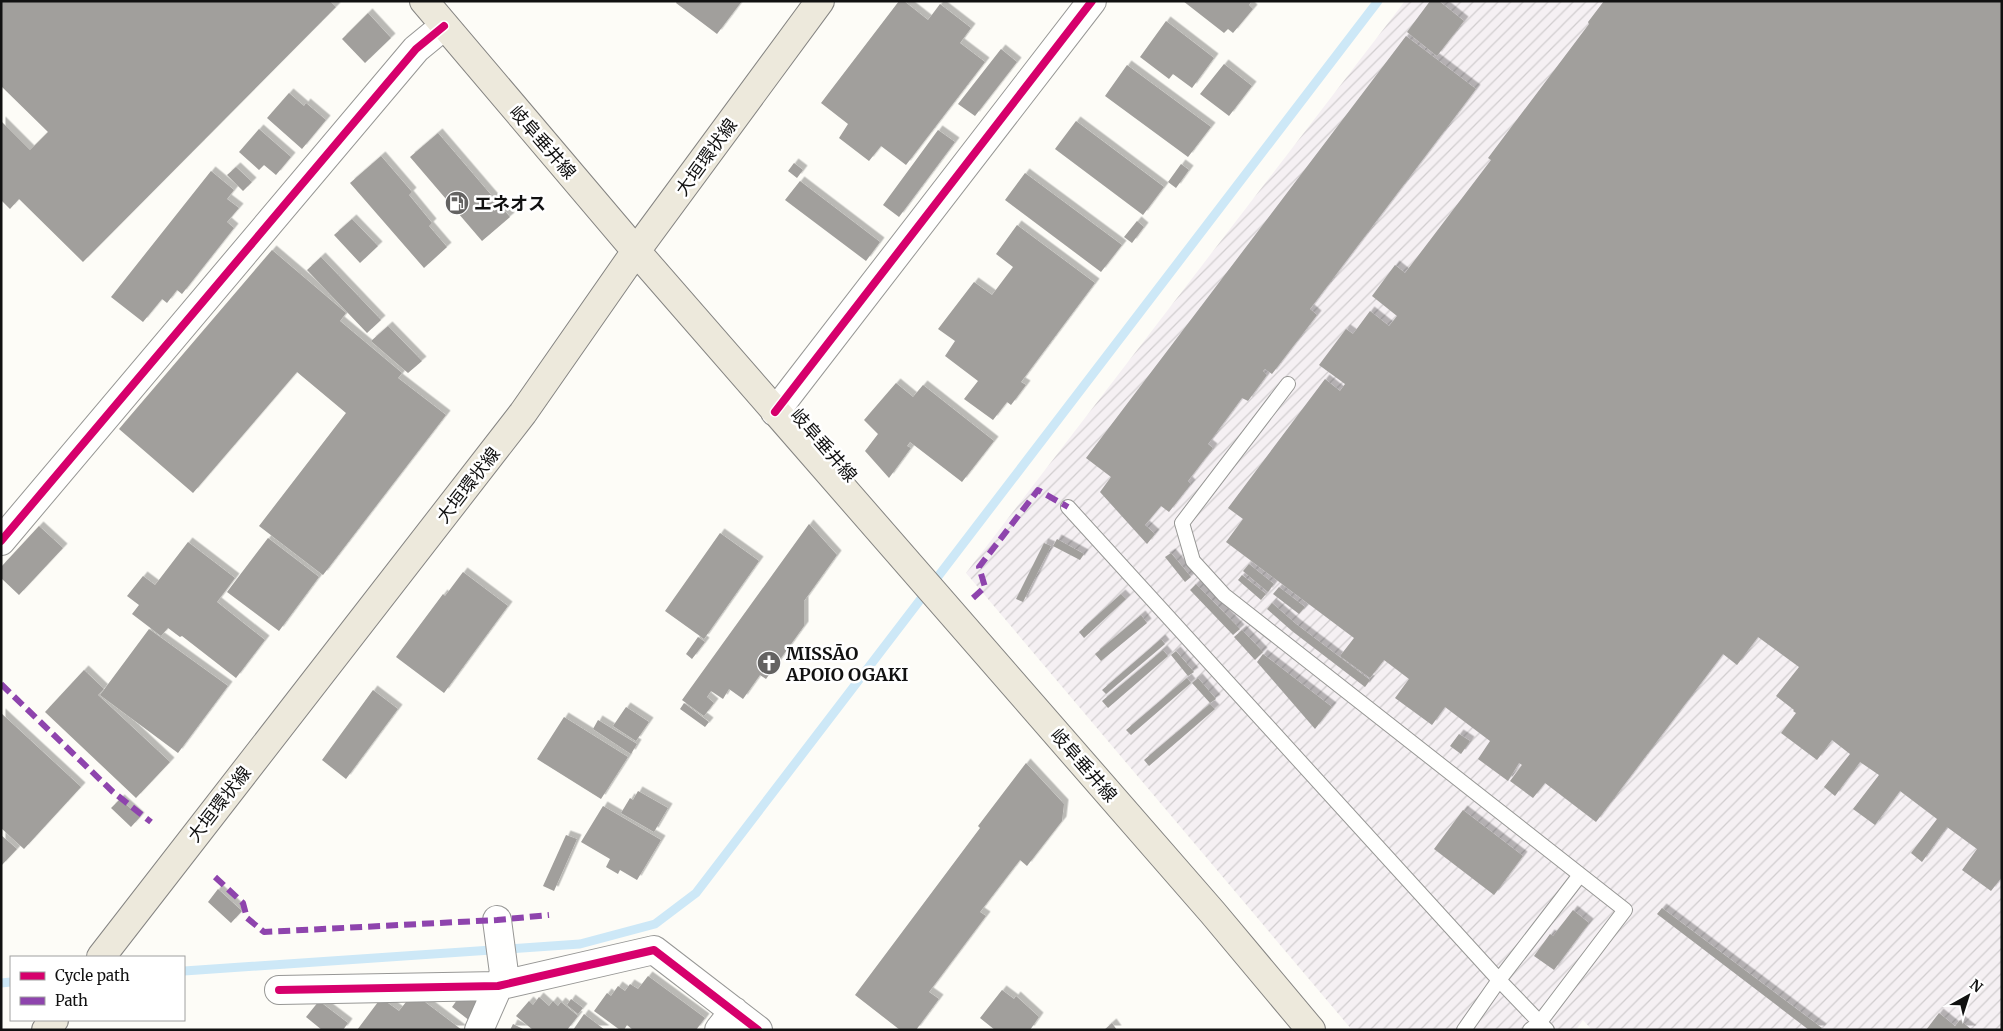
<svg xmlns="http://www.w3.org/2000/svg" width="2003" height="1031" font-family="Merriweather,'Noto Sans JP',serif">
<defs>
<pattern id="industrial-furrows" width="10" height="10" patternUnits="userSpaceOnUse" patternTransform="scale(1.25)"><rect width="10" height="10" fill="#f5f0f3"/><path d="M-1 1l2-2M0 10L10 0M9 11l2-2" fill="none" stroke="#d1cdcf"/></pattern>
<filter id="shadow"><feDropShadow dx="4.5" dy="-4.5" stdDeviation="0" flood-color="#0004"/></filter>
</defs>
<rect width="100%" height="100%" fill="#fdfcf7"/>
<path fill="url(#industrial-furrows)" d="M 1405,1 L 2002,1 L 2002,1030 L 1592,1030 L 1583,1020 L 1576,1030 L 1352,1030 L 966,573 Z"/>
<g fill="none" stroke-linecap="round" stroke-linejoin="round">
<path stroke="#cde8f7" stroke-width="9" d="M 184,971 L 580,944 L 655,924 L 696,893 L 1378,1
M 1,983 L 11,982"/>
</g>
<path fill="#a19f9c" filter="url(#shadow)" d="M 1,1 L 330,1 L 336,7 L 83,262 L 19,199 L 10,209 L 1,200 L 1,121 L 30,150 L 48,132 L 1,86 Z
M 677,1 L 742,1 L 717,34 L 676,3 Z
M 899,1 L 904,1 L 928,20 L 940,4 L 971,28 L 960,43 L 985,62 L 906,165 L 881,146 L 869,161 L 839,138 L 848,124 L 821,103 Z
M 1183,1 L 1249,1 L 1251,2 L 1249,5 L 1253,9 L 1233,33 L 1228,29 L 1224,33 Z
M 1430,1 L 1439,1 L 1464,21 L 1437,56 L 1407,32 Z
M 1604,1 L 2002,1 L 2002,877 L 1991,891 L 1962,870 L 1977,849 L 1947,827 L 1922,862 L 1911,853 L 1937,819 L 1900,791 L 1875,825 L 1853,809 L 1879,775 L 1860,762 L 1835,796 L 1824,787 L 1850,754 L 1832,740 L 1817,760 L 1781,733 L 1796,713 L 1793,711 L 1794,710 L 1776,696 L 1799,667 L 1758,637 L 1737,665 L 1723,654 L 1596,822 L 1545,783 L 1533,798 L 1510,781 L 1522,765 L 1519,763 L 1508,781 L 1478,759 L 1490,741 L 1445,707 L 1432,725 L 1395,698 L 1409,679 L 1384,660 L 1370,678 L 1340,656 L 1354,638 L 1226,542 L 1243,519 L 1228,508 L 1325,379 L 1340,391 L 1345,384 L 1319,365 L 1346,329 L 1353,334 L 1370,311 L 1389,326 L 1397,316 L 1372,296 L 1395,265 L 1405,273 L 1491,160 L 1488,158 L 1589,24 L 1588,22 Z
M 368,13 L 391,38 L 365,63 L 342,39 Z
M 1166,21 L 1214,58 L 1192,88 L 1173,74 L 1169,79 L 1140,57 Z
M 1406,36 L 1476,89 L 1310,309 L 1317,315 L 1272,374 L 1265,369 L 1263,371 L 1267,375 L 1248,401 L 1242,398 L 1208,444 L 1213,448 L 1188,481 L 1191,484 L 1169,512 L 1161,506 L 1145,525 L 1155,534 L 1147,544 L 1100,492 L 1111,477 L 1086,458 Z
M 1001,49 L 1017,62 L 975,116 L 958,104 Z
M 1224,64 L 1252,86 L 1229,116 L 1200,94 Z
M 1127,65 L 1211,127 L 1188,157 L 1105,96 Z
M 289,93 L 304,106 L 306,103 L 326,120 L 302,149 L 267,118 Z
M 1076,121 L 1164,187 L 1143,215 L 1055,149 Z
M 259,129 L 291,157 L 276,175 L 264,165 L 259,170 L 239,152 Z
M 938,130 L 955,142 L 899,217 L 883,205 Z
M 438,133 L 510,217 L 482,241 L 410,157 Z
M 381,156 L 412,192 L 409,195 L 432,223 L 429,226 L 447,247 L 424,268 L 350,183 Z
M 794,163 L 803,170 L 797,178 L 788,171 Z
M 1181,164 L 1189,170 L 1176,188 L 1168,182 Z
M 236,167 L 252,182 L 243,191 L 227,175 Z
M 211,171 L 234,190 L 227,199 L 239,208 L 227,222 L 234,228 L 182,294 L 177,290 L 167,303 L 162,299 L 143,322 L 111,297 Z
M 1025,173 L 1122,245 L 1101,272 L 1005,200 Z
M 800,181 L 880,242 L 866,261 L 785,200 Z
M 352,219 L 378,246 L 360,263 L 334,235 Z
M 1137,221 L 1144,227 L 1132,243 L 1124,237 Z
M 1017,225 L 1095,283 L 1021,382 L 1026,385 L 1011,405 L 1007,402 L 993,420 L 964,399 L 978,381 L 945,356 L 955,341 L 938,329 L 974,282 L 992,295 L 1013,267 L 996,254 Z
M 272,250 L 346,313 L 340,321 L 402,373 L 398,378 L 446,415 L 323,575 L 259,526 L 346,413 L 297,372 L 193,493 L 119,429 Z
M 321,257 L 381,320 L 367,333 L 307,270 Z
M 388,326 L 422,361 L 408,373 L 371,341 Z
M 896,383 L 913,397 L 923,385 L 994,441 L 962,482 L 910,442 L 907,446 L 911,448 L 889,478 L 865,451 L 878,434 L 864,420 Z
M 809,524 L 837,555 L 804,601 L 804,626 L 766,679 L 760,675 L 743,699 L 729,689 L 723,699 L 711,691 L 707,697 L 714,703 L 704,716 L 682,700 Z
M 39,526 L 63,548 L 19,595 L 1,578 L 1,567 Z
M 720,533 L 759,561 L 704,639 L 665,611 Z
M 268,538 L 319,577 L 279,631 L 227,592 Z
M 1057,539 L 1084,554 L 1080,560 L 1053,546 Z
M 188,542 L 235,578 L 217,602 L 265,640 L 236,678 L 182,636 L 180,637 L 168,628 L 161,636 L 132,614 L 139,605 L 127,596 L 143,576 L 155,585 Z
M 1044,543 L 1051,546 L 1023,602 L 1016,599 Z
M 1171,553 L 1191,577 L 1185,582 L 1165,557 Z
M 1249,564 L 1274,584 L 1268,592 L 1243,571 Z
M 463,572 L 508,606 L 444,693 L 396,657 L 443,594 L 445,596 Z
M 1242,575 L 1266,594 L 1261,600 L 1238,580 Z
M 1196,584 L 1240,629 L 1233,635 L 1190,590 Z
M 1279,587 L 1305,607 L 1299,614 L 1273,594 Z
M 1121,594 L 1126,599 L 1084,638 L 1079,632 Z
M 1272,603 L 1296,624 L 1370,680 L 1365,687 L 1292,631 L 1267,609 Z
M 1141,615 L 1147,623 L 1101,661 L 1095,654 Z
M 149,629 L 228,686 L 178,753 L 100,695 Z
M 1242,630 L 1263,652 L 1255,660 L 1234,637 Z
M 698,637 L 705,642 L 692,659 L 686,654 Z
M 1161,639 L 1165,644 L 1106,694 L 1102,690 Z
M 1163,650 L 1168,656 L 1108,708 L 1102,701 Z
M 1176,651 L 1194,672 L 1188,676 L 1171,655 Z
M 1263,654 L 1332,707 L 1315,729 L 1257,662 Z
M 84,670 L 104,689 L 98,695 L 170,762 L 136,798 L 45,712 Z
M 1187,678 L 1191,683 L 1131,735 L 1126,730 Z
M 1198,678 L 1216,699 L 1210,703 L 1192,683 Z
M 373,690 L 398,709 L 346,779 L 322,760 Z
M 684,703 L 709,722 L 705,727 L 680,709 Z
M 1210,704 L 1215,709 L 1149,766 L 1144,760 Z
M 626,707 L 649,722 L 636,741 L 613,726 Z
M 1,713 L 81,787 L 24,849 L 1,828 Z
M 564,717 L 628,757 L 601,799 L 537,759 Z
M 598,720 L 637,744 L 631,754 L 593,729 Z
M 1459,734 L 1470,741 L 1461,754 L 1450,746 Z
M 1026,763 L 1064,804 L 1062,821 L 1027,866 L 1020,860 L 980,912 L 986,916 L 929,992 L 939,999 L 916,1030 L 900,1030 L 855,995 L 980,828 L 978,826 Z
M 638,791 L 668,808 L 654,832 L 621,813 L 630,798 L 633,800 Z
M 120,799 L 140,817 L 131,827 L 111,808 Z
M 603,806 L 661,840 L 637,880 L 620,870 L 618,874 L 606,867 L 610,859 L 581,842 Z
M 1463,810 L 1523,856 L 1494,895 L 1434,849 Z
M 1,835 L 17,849 L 1,866 Z
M 566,835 L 577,839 L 554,891 L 543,886 Z
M 218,889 L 242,911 L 231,923 L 208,902 Z
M 1662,908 L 1822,1028 L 1820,1030 L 1809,1030 L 1657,914 Z
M 1573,910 L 1589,923 L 1554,970 L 1534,956 L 1550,934 L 1553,936 Z
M 648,976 L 705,1018 L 696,1030 L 633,1030 L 627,1025 L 624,1030 L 620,1030 L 594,1011 L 607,993 L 611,996 L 618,986 L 625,991 L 630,984 L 638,989 Z
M 465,989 L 484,1003 L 470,1021 L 452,1007 Z
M 1002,990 L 1014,999 L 1016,996 L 1039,1017 L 1030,1030 L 995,1030 L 980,1018 Z
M 413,993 L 462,1030 L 357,1030 L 381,998 L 399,1011 Z
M 539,997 L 549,1006 L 553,1001 L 558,1006 L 561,1002 L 578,1016 L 567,1030 L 533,1030 L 516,1016 L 529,1001 L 533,1005 Z
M 571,999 L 583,1008 L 578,1014 L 567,1005 Z
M 319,1001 L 348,1023 L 343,1030 L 322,1030 L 306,1017 Z
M 1939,1013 L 1955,1026 L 1960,1020 L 1972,1030 L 1926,1030 Z
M 584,1014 L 605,1030 L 573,1030 Z
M 1112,1023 L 1117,1030 L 1104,1030 Z
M 513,1024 L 525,1030 L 510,1030 Z"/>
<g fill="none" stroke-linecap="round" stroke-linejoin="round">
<g stroke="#979795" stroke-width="16">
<path id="lane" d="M 1288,384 L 1182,523 L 1193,561 L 1224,595 L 1625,910 L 1540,1022 L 1530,1030
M 1068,507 L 1499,980 L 1547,1030
M 1464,1030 L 1499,980 L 1580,875"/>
</g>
<g stroke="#979795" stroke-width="30">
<path id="street" d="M 775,412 L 1092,1
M 1,541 L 416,49 L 444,26
M 279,990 L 498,986 L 654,950 L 758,1030
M 479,1030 L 504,973 L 497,920
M 719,1030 L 734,1011"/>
</g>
<g stroke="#858482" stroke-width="30">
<path id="primary" d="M 424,1 L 636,251 L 1213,913 L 1311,1030
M 101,957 L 523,413 L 636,251 L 820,1
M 46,1030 L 54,1020"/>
</g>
<use href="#lane" stroke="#fffffe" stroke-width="14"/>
<use href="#street" stroke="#fffffe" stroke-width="28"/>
<use href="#primary" stroke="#ede9dc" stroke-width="28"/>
<path stroke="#8e44ad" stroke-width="6" stroke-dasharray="12 6" stroke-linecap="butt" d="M 973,598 L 985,587 L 979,567 L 1038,490 L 1068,507
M 1,684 L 113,792 L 151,822
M 215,877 L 243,903 L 247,918 L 264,932 L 497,920 L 549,915"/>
<g stroke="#fff" stroke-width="11">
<path id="cycleway" d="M 775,412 L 1092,1
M 1,541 L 416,49 L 444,26
M 279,990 L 498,986 L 654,950 L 758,1030"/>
</g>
<use href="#cycleway" stroke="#d6006c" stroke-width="8"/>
</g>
<defs>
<g id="fuel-disc" transform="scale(1.25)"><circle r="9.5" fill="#646362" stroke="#fff"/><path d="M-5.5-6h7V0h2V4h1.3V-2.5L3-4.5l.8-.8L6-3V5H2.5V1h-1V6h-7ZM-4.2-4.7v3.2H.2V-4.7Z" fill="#fff"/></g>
<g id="church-disc" transform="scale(1.25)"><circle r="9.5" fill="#646362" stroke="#fff"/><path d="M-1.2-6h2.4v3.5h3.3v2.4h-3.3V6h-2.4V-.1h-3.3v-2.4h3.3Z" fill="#fff"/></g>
</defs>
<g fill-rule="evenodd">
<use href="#fuel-disc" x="457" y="203"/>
<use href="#church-disc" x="769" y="663"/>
</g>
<g text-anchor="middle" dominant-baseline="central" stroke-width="5" stroke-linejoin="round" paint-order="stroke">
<g font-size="18" fill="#111" stroke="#fff">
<text transform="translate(543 142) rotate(49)">岐阜垂井線</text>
<text transform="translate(706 157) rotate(-54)">大垣環状線</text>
<text transform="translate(824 445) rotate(49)">岐阜垂井線</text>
<text transform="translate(468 485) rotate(-52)">大垣環状線</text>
<text transform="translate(1084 765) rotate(49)">岐阜垂井線</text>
<text transform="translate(219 804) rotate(-52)">大垣環状線</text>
</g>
<g font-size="18" font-weight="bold" fill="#111" stroke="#fff" text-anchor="start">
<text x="474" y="203">エネオス</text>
<text x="786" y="653">MISSĀO<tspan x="786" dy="21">APOIO OGAKI</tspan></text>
</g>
</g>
<rect width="2003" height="1031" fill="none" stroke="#111111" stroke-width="5"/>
<rect x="10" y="956" width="175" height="65" fill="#ffffff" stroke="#a0a0a0"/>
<rect x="20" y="972" width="25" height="8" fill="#d6006c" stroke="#a0a0a0"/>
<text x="55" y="981" font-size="15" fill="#111111">Cycle path</text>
<rect x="20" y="997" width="25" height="8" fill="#8e44ad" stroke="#a0a0a0"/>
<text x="55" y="1006" font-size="15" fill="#111111">Path</text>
<g transform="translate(1968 996) rotate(39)" stroke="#ffffff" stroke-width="4" paint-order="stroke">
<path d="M0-4L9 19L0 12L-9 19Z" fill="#111111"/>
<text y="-8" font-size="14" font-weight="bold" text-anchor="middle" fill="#111111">N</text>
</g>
</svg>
